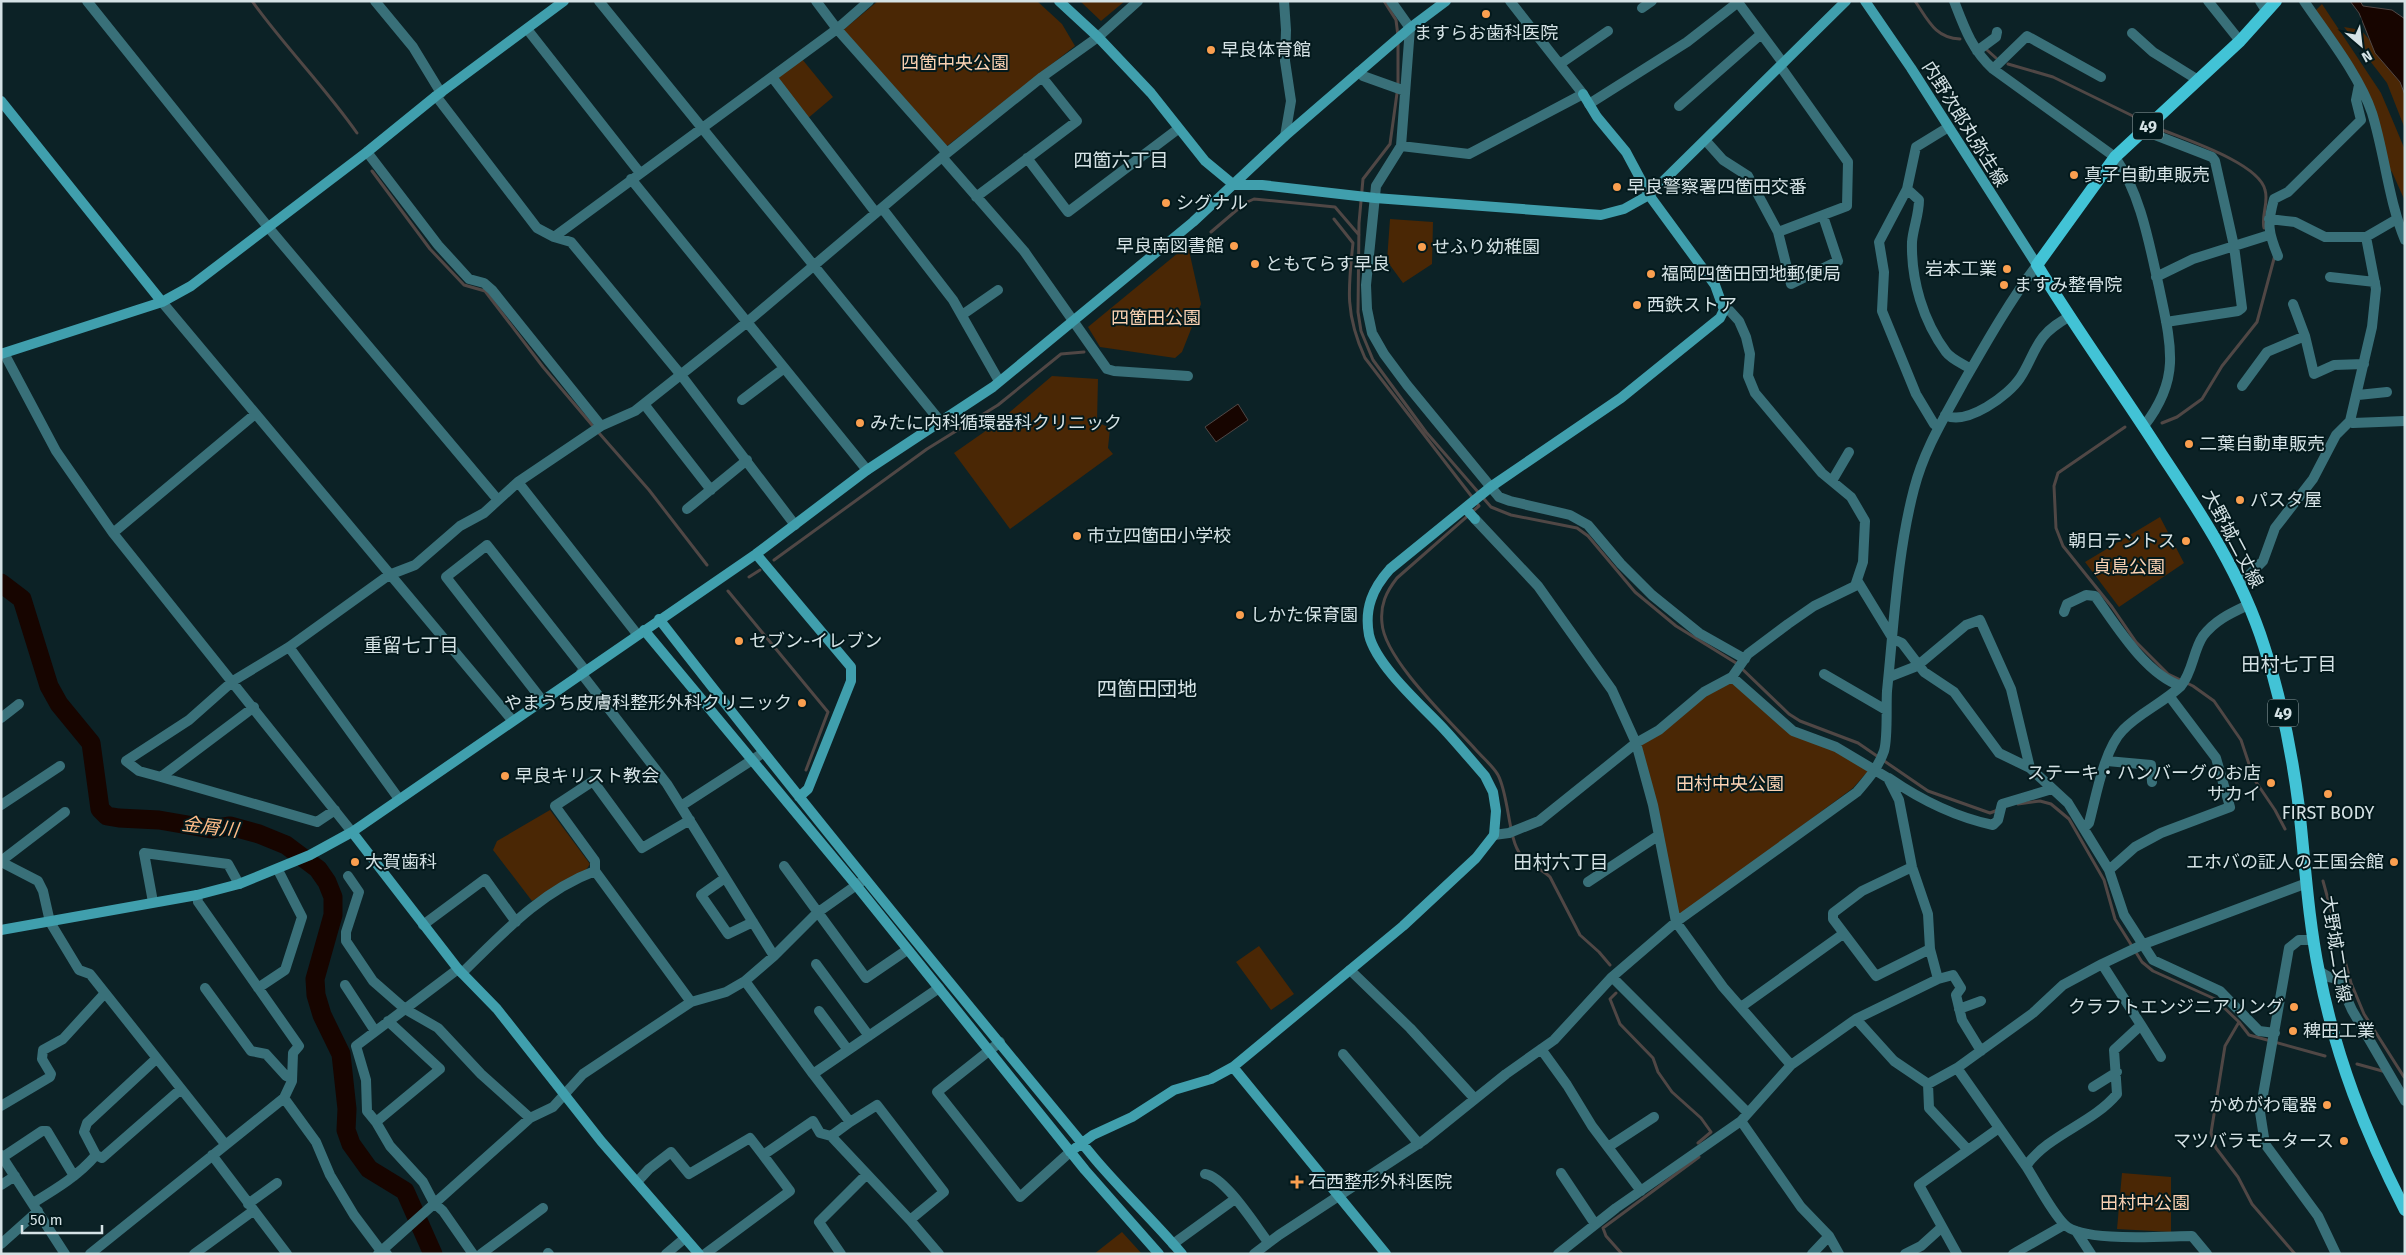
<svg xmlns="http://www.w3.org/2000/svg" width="2406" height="1255" font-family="'Fira Sans','Noto Sans JP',sans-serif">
<rect width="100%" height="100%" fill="#0c2226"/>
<path fill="#4a2705" d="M 878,1 L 1037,1 L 1062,24 L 1075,46 L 947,146 L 842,31 Z
M 1080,1 L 1125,1 L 1101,21 Z
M 2322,4 L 2381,93 L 2395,126 L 2405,150 L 2405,201 L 2392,172 L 2389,169 L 2380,130 L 2315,11 Z
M 2344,27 L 2361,30 L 2405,81 L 2405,129 L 2387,83 Z
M 802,59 L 833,97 L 807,119 L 775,79 Z
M 1390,219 L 1433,222 L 1432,264 L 1403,283 L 1387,261 Z
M 1195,239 L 1190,255 L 1201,304 L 1182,352 L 1175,358 L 1100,347 L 1088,327 Z
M 1052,376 L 1098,379 L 1097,422 L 1110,428 L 1108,448 L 1113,454 L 1010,529 L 954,453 L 997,423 Z
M 2160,517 L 2184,563 L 2119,607 L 2085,562 Z
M 1731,681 L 1790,734 L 1834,750 L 1869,770 L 1853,788 L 1679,917 L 1641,745 L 1706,695 Z
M 550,810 L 590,864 L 586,870 L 532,901 L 493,850 L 497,841 Z
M 1259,946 L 1294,994 L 1271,1010 L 1236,962 Z
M 2122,1173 L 2171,1177 L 2171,1232 L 2117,1229 Z
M 1122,1232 L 1142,1254 L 1094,1254 Z"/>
<path fill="#170500" stroke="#504745" d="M 2350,1 L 2360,1 L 2363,6 L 2392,10 L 2405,19 L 2405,95 L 2400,82 L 2375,53 L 2359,13 Z
M 1238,404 L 1248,420 L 1216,442 L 1205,427 Z"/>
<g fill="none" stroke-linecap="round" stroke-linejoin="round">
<path stroke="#504745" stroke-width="3" d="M 252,1 C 285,47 325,87 357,133
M 1384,1 L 1396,20 L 1398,36
M 1915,1 C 1928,20 1935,38 1960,39
M 1398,43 L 1398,86 L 1390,144 L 1363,179 L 1359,223 L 1358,312 L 1361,331 L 1373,360 L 1426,432 L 1491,507 L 1511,515 L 1577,528 L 1588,536 L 1635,592 L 1676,626 L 1736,663 L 1789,714 L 1800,721 L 1858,743 L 1928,791 L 1990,813 L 1998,810
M 1987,50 L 1996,58
M 2008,64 L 2053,77 L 2139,119
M 2160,129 C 2184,139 2259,163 2265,190 C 2269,202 2261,216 2264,228
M 372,171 L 430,249 L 464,285 L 485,291 L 543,367 L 592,425
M 1334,219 L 1353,243 C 1348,289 1345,314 1365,358 L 1479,506 L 1397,578 C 1386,592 1380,605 1382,623 C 1384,659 1451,722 1476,750 C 1483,758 1493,766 1498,775 C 1509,795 1508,840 1521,855 C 1529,866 1541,868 1550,877 L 1580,935 L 1599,952 L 1610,965
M 1211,232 L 1245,203 L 1254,199 L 1335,207 L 1359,235
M 2162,423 L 2177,417 L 2202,399 L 2222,366 L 2257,322 L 2275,255
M 2125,427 L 2058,473 L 2054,486 L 2056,528 L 2063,546 L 2112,607 L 2136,642 L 2168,674 L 2193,686 L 2214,701 L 2241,740 L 2254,779 L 2275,810 L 2285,829
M 599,433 L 649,490 L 707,565
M 774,560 L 927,449 L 998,405 L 1061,354 L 1084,352
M 749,577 L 760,570
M 728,591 L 828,712 L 806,770
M 2018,804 L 2040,801 L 2051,804 L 2069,819 L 2104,880 L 2115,919 L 2142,962 L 2153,971 L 2215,999 L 2239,1022 L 2249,1035 L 2325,1056
M 2323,881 L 2351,983 L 2364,1014 L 2404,1077
M 1616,993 L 1610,999 L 1620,1024 L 1653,1058 L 1658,1072 L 1672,1092 L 1701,1118 L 1711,1132 L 1698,1143
M 2239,1022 L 2225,1046 L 2211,1133 L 2216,1148 L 2238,1177 L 2252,1204 L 2295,1254
M 2357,1064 L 2386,1072
M 1622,1254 L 1606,1236 L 1603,1228 L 1699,1157"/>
<path stroke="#170500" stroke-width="19" d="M 1,583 L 22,599 L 49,686 L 59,704 L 91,743 L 100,809 L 107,816 L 119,818 L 159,820 L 211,829 L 230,826 L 259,834 L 286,845 L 318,869 L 327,882 L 333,897 L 333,915 L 315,979 L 316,995 L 322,1015 L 341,1054 L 347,1109 L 346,1130 L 351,1144 L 369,1169 L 405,1191 L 433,1254"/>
<path stroke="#397079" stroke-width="10" d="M 87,1 L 268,227 L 498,500
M 375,1 L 413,47 L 441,93
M 599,1 L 940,421
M 816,1 L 837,29 L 947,153
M 1284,1 L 1286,30 L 1285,61 L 1291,101 L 1285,136
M 1391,1 L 1410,28 L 1401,146
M 1510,1 L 1583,94 L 1469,154 L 1401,146 L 1376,186 L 1366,285 L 1367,309 L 1372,333 L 1384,354 L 1407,385 L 1499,497 L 1510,501 L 1570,515 L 1588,525 L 1621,564 L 1652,595 L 1699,633 L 1745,659
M 1737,1 L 1783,63
M 1954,1 C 1964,27 1972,50 1993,69 L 2115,157 C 2141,195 2149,243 2159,287 C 2164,312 2171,338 2170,363 C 2169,386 2158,408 2144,426
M 2208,1 L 2240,41
M 2260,1 L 2267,12
M 2304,1 C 2327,35 2359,75 2372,113 C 2385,155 2388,199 2405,240
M 1642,8 L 1652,1
M 527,29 L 640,173
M 2132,33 L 2153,52 L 2198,80
M 1977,51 L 1996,37 L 1997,32
M 1560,64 L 1608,31
M 1780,66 L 1848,162 L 1847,206 L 1778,232 L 1791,284 L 1838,261 L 1823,216
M 1993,69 L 2027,36 L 2101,77
M 1359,72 L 1363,76 L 1405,91
M 772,77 L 876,213
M 436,96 L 537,228 L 554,237 L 571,242 L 681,375 L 795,525
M 1589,104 L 1687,42 L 1737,3
M 1679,106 L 1760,35
M 1947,128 L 1916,147 L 1907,189 L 1919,200 C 1919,215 1913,228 1912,242 C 1911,280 1923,321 1946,352 C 1951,359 1963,364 1971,369
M 2145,128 L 2150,133 L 2212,157 L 2215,161 L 2234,246 L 2242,308 L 2238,311 L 2166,322
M 1706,141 L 1723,160 L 1748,176 L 1778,232
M 367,152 L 438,245 L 469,279 L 484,283 L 492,290 L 601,426
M 942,157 L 1024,251 L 1107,369 L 1114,371 L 1188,376
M 1027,158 L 1068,212 L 1178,129
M 631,179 L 867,470
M 1907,189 L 1879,242 L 1884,272 L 1882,311 L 1916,394 L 1934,424 L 1938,427
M 976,197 L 1077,121 L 1042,77
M 882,208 L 953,300 L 999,381
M 2269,219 L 2295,222 L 2325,237 L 2366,237 L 2397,219
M 554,237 L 837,29 L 869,1
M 2278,256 C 2268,232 2267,224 2274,199 L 2288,192 L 2361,120 L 2356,100 L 2359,85
M 2156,277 L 2193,259 L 2269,235
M 2330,277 L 2375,282
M 162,302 L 512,720
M 2293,304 L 2305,336
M 962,315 L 998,290
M 4,353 L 56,451 L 113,533 L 352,832
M 2242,386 L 2267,352 L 2305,336 L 2314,374 L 2334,365 L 2364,364
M 2358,395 L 2387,392
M 742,400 L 783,369
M 644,404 L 711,490
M 1945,415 C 1967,426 2009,395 2020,378 C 2029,365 2033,350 2043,337 C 2050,328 2060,322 2070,316
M 2350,421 L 2353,423 L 2405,421
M 1832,481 L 1849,452
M 518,482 L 637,634
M 687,509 L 747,460
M 1475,519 L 1538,586 L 1612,690 L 1636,743 L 1653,805 L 1676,922 L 1723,987 L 1791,1065
M 113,533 L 254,415
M 1857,580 L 1893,639 L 1902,643 L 1924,672 L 1954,692 L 1999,753 L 2030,768 L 2068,803 L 2109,870 L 2124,915 L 2153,960 L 2220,991 L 2259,1031 L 2275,1033
M 2238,581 L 2246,578 L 2263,561 L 2275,528 L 2313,479 L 2336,435 L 2350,421 L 2372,327 L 2376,289 L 2366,237
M 2064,612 L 2067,604 L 2086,595 L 2095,596 C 2116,625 2145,674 2181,686 C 2163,703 2139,713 2123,730 C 2104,749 2096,797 2089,823 L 2084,828
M 289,647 L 399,799
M 581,673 L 667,784 L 774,956
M 1824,674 L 1886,710
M 1732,677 L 1793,731 L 1836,747 L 1888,778 L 1899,800 L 1912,867 L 1928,914 L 1930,949 L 1938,979 L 1953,975 L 1961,988 L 1956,995 L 1962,1020 L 1981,1051
M 1889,677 L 1917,666 L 1966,625 L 1980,620 L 2011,689 L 2030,768
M 2181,686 C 2193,671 2193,651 2203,636 C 2215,620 2231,613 2248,605
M 542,700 L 446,577 L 487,545 L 585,670
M 254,707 L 161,777 L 139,771 L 126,761 L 189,720 L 233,681 L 289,647 L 389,575 L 415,565 L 460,526 L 484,513 L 518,482 L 601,426 L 635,411 L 746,323 L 942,157 L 1042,77 L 1098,37 L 1138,1
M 1,718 L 19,704
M 2107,761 L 2151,765 L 2152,782
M 161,777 L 317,822 L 335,810
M 1889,778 C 1921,800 1955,817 1993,825 L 1998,820 L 2002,804 L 2052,789
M 1,805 L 60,766
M 681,806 L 763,753
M 690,820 L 642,848 L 593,781 L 555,806 L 595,861 L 595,871 L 691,1002
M 1494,835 L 1509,833 L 1539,821 L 1636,743 L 1659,730 L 1704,692 L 1732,677 L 1748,654 L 1788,624 L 1814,606 L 1855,586 L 1863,562 L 1865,521 L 1851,497 L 1822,473 L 1755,393 L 1748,376 L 1750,354 L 1746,337 L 1739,321 L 1730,311 L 1724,310
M 1,861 L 65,812
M 1,862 L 38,881 L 43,891 L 50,922 L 79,970 L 90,974 L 225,1144
M 784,866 L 866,978 L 907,950
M 1912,867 L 1862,891 L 1833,913 L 1833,919 L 1876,976 L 1930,949
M 2109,870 L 2135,847 L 2161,833 L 2230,807 L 2216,758 L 2170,697
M 348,876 L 359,892 L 346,932 L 346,941 L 373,981 L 405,1009 L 438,1028 L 481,1074 L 530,1118
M 725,878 L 701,895 L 728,934 L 753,922
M 1588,882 L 1659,835
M 153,902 L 144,853 L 228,864 L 239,884
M 423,925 L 485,879 L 516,922
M 2314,940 L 2299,940 L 2289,948 L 2260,1112 L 2265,1144 L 2318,1216 L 2336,1254
M 816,964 L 869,1036
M 2102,964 L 2141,1025 L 2114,1050 L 2117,1094 C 2092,1124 2049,1134 2026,1166 C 2037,1183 2051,1211 2064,1224 C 2081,1243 2166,1236 2192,1236 L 2207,1254
M 458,969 L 356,1046 L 366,1080 L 367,1111 L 376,1122 L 390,1146 L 423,1182 L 434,1203 L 443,1211 L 473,1254
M 1350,970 L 1410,1028 L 1475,1099
M 2319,971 L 2329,977 L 2338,979 L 2352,1010 L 2405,1101
M 462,973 C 502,934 541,891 595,871
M 1612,977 L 1748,1113
M 745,981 L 813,1074 L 939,988
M 345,985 L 375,1031
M 205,988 L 251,1051 L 266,1054 L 286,1076 L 292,1078
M 258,988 L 285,970 L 302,917 L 278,870
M 1741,1007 L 1843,934
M 1959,1009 L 1981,1001
M 819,1011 L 848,1050
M 1856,1019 L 1938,979
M 2141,1025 L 2161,1057
M 1000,1042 L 937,1092 L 1020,1197 L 1070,1152
M 1541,1049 L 1567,1085 L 1592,1126 L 1641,1191
M 1343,1054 L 1419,1144
M 156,1059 L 87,1123 L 84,1132 L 96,1155 L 102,1158 L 181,1089
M 1957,1068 L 2026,1166
M 813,1074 L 850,1122 L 877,1105 L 944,1192 L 910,1220
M 1928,1084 L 1929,1108 L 1968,1150
M 2093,1087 L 2117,1072
M 284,1098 L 316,1142 L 330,1175 L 354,1215 L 381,1251 L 387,1254
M 1,1106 L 50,1077 L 51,1074 L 42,1059 L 43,1050 L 63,1039 L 105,993
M 1741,1121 L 1801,1207 L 1829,1236 L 1839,1254
M 376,1122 L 440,1069 L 388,1021
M 850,1122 L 831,1136 L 910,1220 L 939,1254
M 1608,1147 L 1654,1117
M 1,1155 L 65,1254
M 212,1155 L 287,1254
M 3,1157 L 42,1131 L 47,1131 L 74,1176
M 1561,1173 L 1595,1224
M 1205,1174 C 1225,1177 1255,1225 1268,1242
M 637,1182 L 649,1169 L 671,1152 L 689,1174 L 750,1138 L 763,1155 L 813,1121 L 820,1133 L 831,1136
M 1,1185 L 15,1176
M 33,1203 C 56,1189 78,1176 96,1155
M 248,1204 L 277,1183
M 2076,1231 L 2091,1254
M 1,1244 L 38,1211
M 1173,1244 L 1235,1199
M 548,1253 L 549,1254
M 90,1254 L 284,1098 L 292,1081 L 293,1053 L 299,1046 L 198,902 L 197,895
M 194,1254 L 253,1211
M 378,1254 L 530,1118 L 553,1107 L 583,1074 L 691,1002 L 726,992 L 745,981 L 774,956 L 817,913 L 865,879
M 481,1254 L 543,1208
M 666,1254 L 685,1238
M 705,1254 L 790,1191 L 763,1155
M 841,1254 L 819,1222 L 866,1175
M 1254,1254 L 1279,1235 L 1424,1140 L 1506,1074 L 1554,1040 L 1612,977 L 1676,922 L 1857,792 C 1868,779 1878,768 1884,751 C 1888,738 1886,707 1887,691 C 1894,624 1897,554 1914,489 C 1924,450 1944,418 1963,383 C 1986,343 2009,302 2037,265
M 1558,1254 L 1616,1208 L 1741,1121 L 1791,1065 L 1856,1019 L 1894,1061 L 1928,1084 L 1957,1068 L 2033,1013 L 2063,985 L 2102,964 L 2144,944 L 2307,883
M 1812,1254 L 1829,1236
M 1905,1254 L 1921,1246 L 1942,1227
M 1957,1254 L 1919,1185 L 1999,1128
M 2013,1254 L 2064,1225"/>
<path stroke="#409fad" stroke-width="10" d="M 1059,1 L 1098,37 L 1151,93 L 1205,161 L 1234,185 L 1262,185 L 1375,198 L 1601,215 L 1624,209 L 1649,195 L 1846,1
M 1865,1 L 1911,68 L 2037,265
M 1,101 L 162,302
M 1,354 L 162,302 L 191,286 L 367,152 L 436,96 L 564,1
M 1465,508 L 1475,519
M 756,554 L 851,667 L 851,681 L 808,789 L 799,797
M 659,619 C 801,802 948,981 1095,1159 C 1123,1192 1154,1221 1182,1254
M 644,630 L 856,885 L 1085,1170 L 1159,1254
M 352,832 L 458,969 L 497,1009 L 601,1141 L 699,1254
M 1,930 L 197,895 L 239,884 L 310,855 L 352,832 L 756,554 L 867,470 L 993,387 L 1193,222 L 1285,136 L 1410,28 L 1446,1
M 1233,1067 L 1386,1254
M 1070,1152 L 1093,1135 L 1132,1117 L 1174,1090 L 1211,1079 L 1233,1067 L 1403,926 L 1476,858 L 1494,835 L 1496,811 L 1493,792 L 1485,776 C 1471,760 1457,743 1442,727 C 1421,705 1376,665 1369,635 C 1364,608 1373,588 1390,569 L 1492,486 L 1621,398 L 1720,318 L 1724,310 L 1715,285 L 1649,195 L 1626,152 L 1597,117 L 1583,94"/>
<path stroke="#42c3d6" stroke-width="12" d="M 2276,1 L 2240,41 L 2115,157 L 2037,265 C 2076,329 2121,391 2162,455 C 2202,515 2242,576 2264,646 C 2281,698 2292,753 2299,808 C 2305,862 2308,918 2319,972 C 2336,1058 2365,1132 2405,1210"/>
</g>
<g fill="#fa9f4f" stroke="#03191c" stroke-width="2">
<circle cx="1486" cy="14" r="5"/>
<circle cx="1211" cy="50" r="5"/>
<circle cx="2074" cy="175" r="5"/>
<circle cx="1617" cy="187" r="5"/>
<circle cx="1166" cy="203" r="5"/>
<circle cx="1234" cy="246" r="5"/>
<circle cx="1422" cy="247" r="5"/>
<circle cx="1255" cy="264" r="5"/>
<circle cx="2007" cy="269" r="5"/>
<circle cx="1651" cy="274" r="5"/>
<circle cx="2004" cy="285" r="5"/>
<circle cx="1637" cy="305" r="5"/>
<circle cx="860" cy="423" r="5"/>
<circle cx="2189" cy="444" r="5"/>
<circle cx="2240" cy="500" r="5"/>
<circle cx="1077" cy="536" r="5"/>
<circle cx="2186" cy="541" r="5"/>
<circle cx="1240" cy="615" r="5"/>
<circle cx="739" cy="641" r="5"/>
<circle cx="802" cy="703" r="5"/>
<circle cx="505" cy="776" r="5"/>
<circle cx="2271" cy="783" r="5"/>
<circle cx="2328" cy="794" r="5"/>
<circle cx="355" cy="862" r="5"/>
<circle cx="2394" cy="862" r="5"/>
<circle cx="2294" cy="1007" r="5"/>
<circle cx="2293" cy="1031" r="5"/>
<circle cx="2327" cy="1105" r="5"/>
<circle cx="2344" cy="1141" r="5"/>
<path d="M1294.5 1174.5h5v5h5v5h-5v5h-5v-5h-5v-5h5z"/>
</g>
<g text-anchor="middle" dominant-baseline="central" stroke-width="4" stroke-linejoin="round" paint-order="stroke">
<g fill="#03191c" stroke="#96a6a9" stroke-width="1">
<rect x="2133" y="112.5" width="30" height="27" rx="4"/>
<rect x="2268" y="699.5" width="30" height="27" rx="4"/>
</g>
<g font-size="16" font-weight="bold" fill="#d5e2e5">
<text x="2148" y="126">49</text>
<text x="2283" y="713">49</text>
</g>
<g font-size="18" fill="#d5e2e5" stroke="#03191c" text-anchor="start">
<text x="1486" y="33" text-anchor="middle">ますらお歯科医院</text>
<text x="1221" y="50">早良体育館</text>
<text x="2084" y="175">真子自動車販売</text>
<text x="1627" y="187">早良警察署四箇田交番</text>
<text x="1176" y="203">シグナル</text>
<text x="1224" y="246" text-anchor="end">早良南図書館</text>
<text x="1432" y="247">せふり幼稚園</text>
<text x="1265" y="264">ともてらす早良</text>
<text x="1997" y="269" text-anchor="end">岩本工業</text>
<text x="1661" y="274">福岡四箇田団地郵便局</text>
<text x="2014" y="285">ますみ整骨院</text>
<text x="1647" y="305">西鉄ストア</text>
<text x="870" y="423">みたに内科循環器科クリニック</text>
<text x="2199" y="444">二葉自動車販売</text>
<text x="2250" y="500">パスタ屋</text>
<text x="1087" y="536">市立四箇田小学校</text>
<text x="2176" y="541" text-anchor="end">朝日テントス</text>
<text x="1250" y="615">しかた保育園</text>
<text x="749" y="641">セブン-イレブン</text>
<text x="792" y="703" text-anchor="end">やまうち皮膚科整形外科クリニック</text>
<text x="2261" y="773" text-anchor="end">ステーキ・ハンバーグのお店<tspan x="2261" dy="21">サカイ</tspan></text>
<text x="515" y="776">早良キリスト教会</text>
<text x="2328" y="813" text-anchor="middle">FIRST BODY</text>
<text x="365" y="862">大賀歯科</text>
<text x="2384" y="862" text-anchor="end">エホバの証人の王国会館</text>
<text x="2284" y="1007" text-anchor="end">クラフトエンジニアリング</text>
<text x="2303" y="1031">稗田工業</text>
<text x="2317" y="1105" text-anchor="end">かめがわ電器</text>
<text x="2334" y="1141" text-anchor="end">マツバラモータース</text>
<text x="1308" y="1182">石西整形外科医院</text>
</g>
<g font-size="18" fill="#fbd2b3" stroke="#03191c">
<text x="955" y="63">四箇中央公園</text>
<text x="1156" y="318">四箇田公園</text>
<text x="2129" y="567">貞島公園</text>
<text x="1730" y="784">田村中央公園</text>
<text x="2145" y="1203">田村中公園</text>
</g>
<g font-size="18" fill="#d5e2e5" stroke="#03191c">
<text transform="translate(1965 124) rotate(58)">内野次郎丸弥生線</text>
<text transform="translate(2233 539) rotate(62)">大野城二丈線</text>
<text transform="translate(2336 949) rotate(81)">大野城二丈線</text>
</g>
<g font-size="19" fill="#d5e2e5" stroke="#03191c">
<text x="1121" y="160">四箇六丁目</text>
<text x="411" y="645">重留七丁目</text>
<text x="2289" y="664">田村七丁目</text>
<text x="1561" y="862">田村六丁目</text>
</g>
<g font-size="19" font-style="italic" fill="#febc88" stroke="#03191c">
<text transform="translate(210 827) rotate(7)">金屑川</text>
</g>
<g font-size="20" fill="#d5e2e5" stroke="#03191c">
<text x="1147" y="689">四箇田団地</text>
</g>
</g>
<rect width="2406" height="1255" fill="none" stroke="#d5e2e5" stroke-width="5"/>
<g transform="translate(2361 45) rotate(152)" stroke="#03191c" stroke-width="4" paint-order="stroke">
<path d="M0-4L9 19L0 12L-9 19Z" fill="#d5e2e5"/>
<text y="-8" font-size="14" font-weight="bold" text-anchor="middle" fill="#d5e2e5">N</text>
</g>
<path d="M22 1225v8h80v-8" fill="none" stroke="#d5e2e5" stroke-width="2.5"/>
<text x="30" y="1225" font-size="15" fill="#d5e2e5" stroke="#03191c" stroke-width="4" paint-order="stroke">50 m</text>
</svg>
